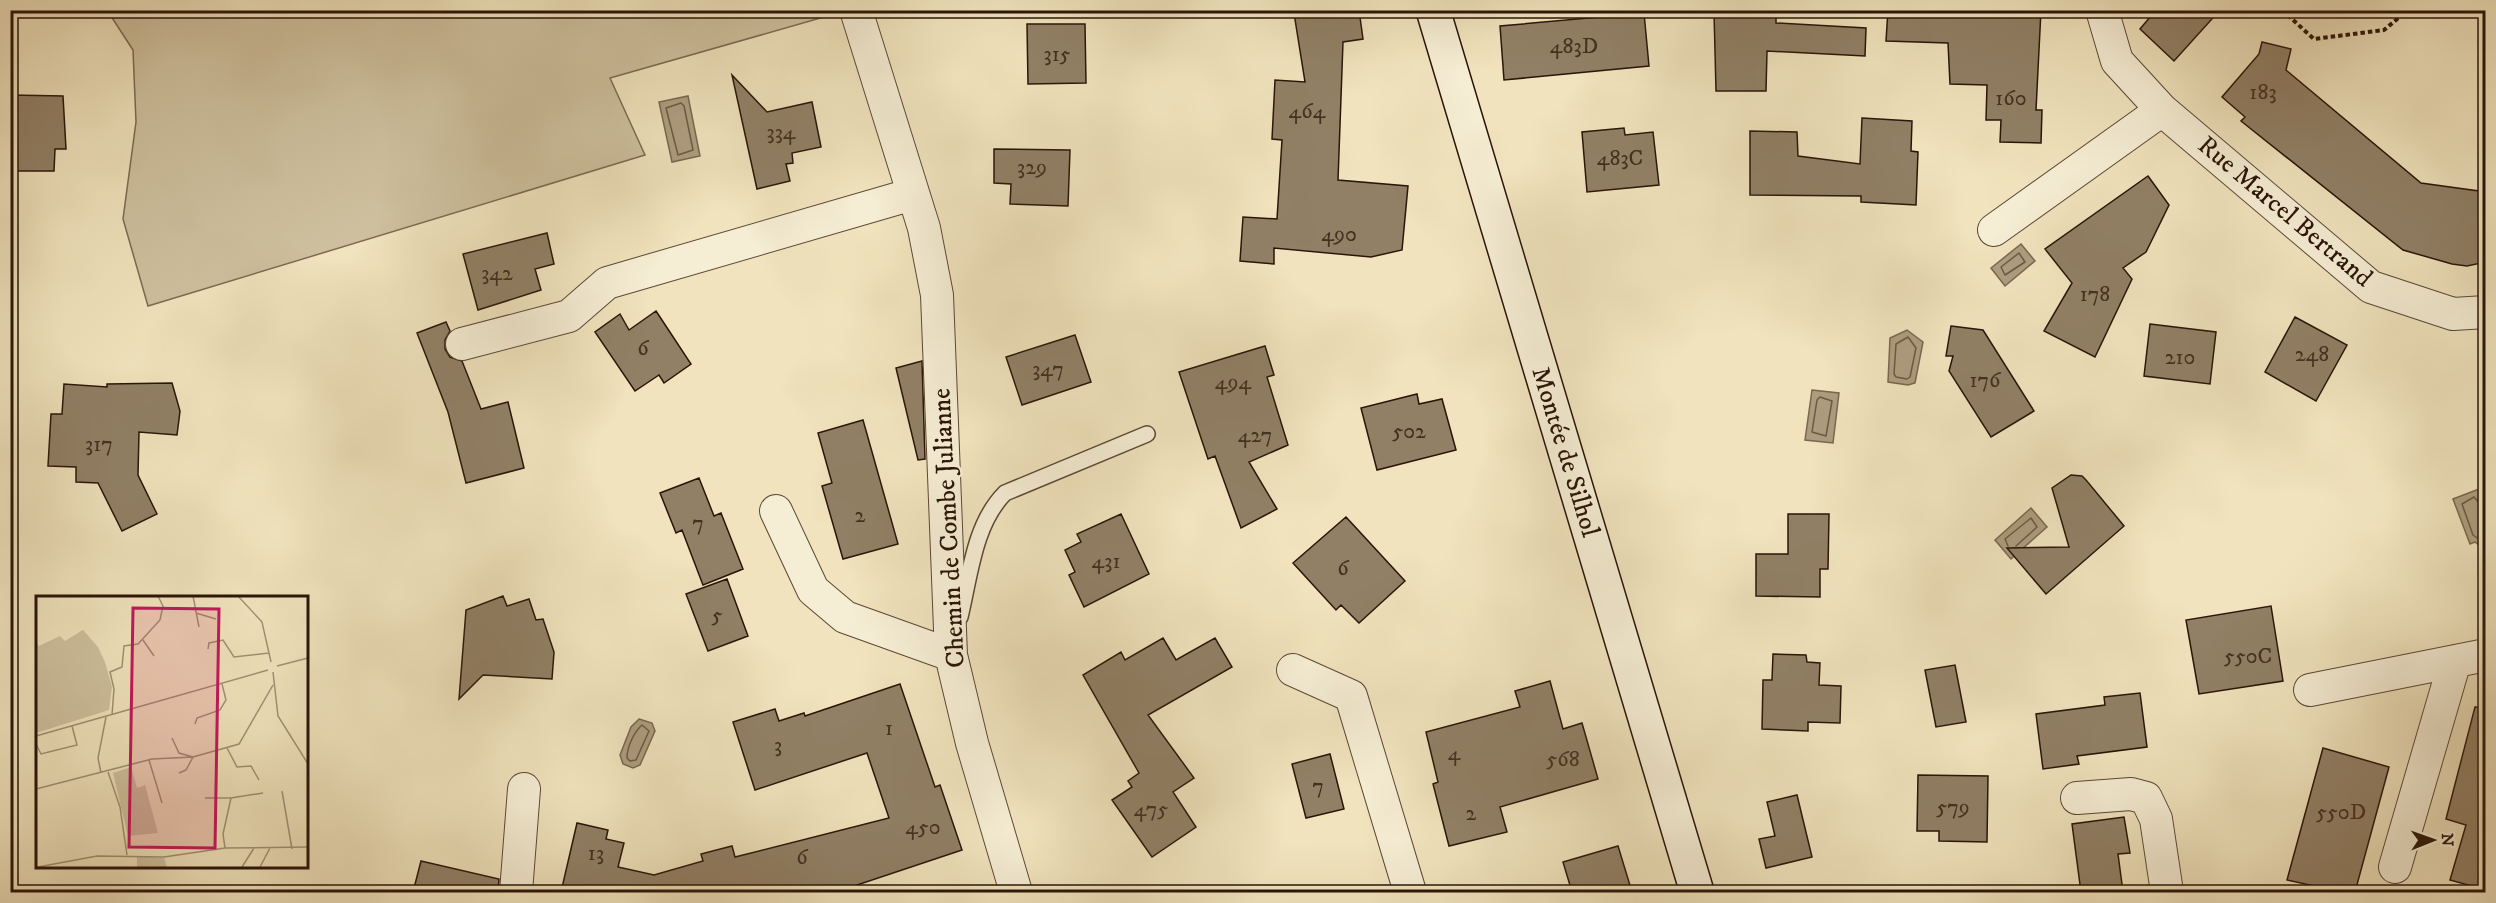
<svg xmlns="http://www.w3.org/2000/svg" width="2496" height="903" font-family="'IM FELL DW Pica',serif">
<rect width="100%" height="100%" fill="#f0e3bd"/>
<filter id="stains"><feTurbulence type="fractalNoise" baseFrequency=".00333" numOctaves="4"/><feColorMatrix values="0 0 0 0 .2 0 0 0 0 .09 0 0 0 0 .02 0 0 0 .5 -.17"/></filter>
<radialGradient id="worn" r=".72"><stop offset=".6" stop-color="#630" stop-opacity="0"/><stop offset="1" stop-color="#630" stop-opacity=".3"/></radialGradient>
<path fill="#cec09e" stroke="#7c6a53" stroke-width="1.5" d="M 107,10 L 830,10 L 831,15 L 610,78 L 645,155 L 148,306 L 123,219 L 136,122 L 133,50 Z"/>
<path fill="#ad9d7f" stroke="#79674f" stroke-width="1.5" d="M 688,96 L 700,156 L 672,162 L 659,102 Z
M 2021,244 L 2035,261 L 2005,286 L 1991,268 Z
M 1907,330 L 1923,342 L 1915,383 L 1908,385 L 1888,382 L 1890,338 Z
M 1812,390 L 1839,393 L 1833,443 L 1805,440 Z
M 2479,489 L 2485,506 L 2485,550 L 2475,542 L 2470,544 L 2453,499 Z
M 2031,508 L 2047,527 L 2011,559 L 1995,540 Z
M 639,719 L 652,723 L 655,731 L 640,765 L 633,768 L 623,764 L 620,755 L 631,727 Z"/>
<g fill="none" stroke-linecap="round" stroke-linejoin="round">
<path stroke="#6c5944" stroke-width="1.5" d="M 681,103 L 684,106 L 693,150 L 678,155 L 666,108 Z
M 2019,253 L 2025,262 L 2005,275 L 2001,267 Z
M 1908,337 L 1916,348 L 1910,377 L 1907,379 L 1896,377 L 1894,374 L 1896,344 Z
M 1820,397 L 1832,401 L 1826,436 L 1812,432 L 1817,400 Z
M 2486,505 L 2480,504 L 2474,497 L 2462,504 L 2473,535 L 2486,544
M 2008,546 L 2005,539 L 2031,518 L 2037,527 L 2016,546
M 642,725 L 649,731 L 636,760 L 630,761 L 627,758 C 627,747 634,732 642,725 Z"/>
</g>
<path fill="#918066" stroke="#2a1508" stroke-width="1.5" d="M 1310,10 L 1359,10 L 1363,39 L 1343,42 L 1338,180 L 1408,186 L 1402,250 L 1371,257 L 1274,248 L 1274,264 L 1240,261 L 1243,217 L 1277,219 L 1282,140 L 1272,139 L 1275,80 L 1305,82 L 1294,13 Z
M 1888,10 L 2041,10 L 2036,110 L 2042,110 L 2041,143 L 2000,142 L 2001,120 L 1986,120 L 1987,85 L 1950,84 L 1948,43 L 1886,41 Z
M 2156,10 L 2220,10 L 2174,61 L 2140,29 Z
M 1776,11 L 1776,23 L 1866,28 L 1865,56 L 1767,51 L 1766,91 L 1716,91 L 1714,12 Z
M 1644,13 L 1649,66 L 1504,80 L 1500,26 Z
M 1027,24 L 1085,24 L 1086,83 L 1028,84 Z
M 2262,42 L 2291,49 L 2286,70 L 2421,183 L 2486,192 L 2486,262 L 2467,266 L 2452,264 L 2403,250 L 2241,121 L 2245,117 L 2222,97 L 2259,54 Z
M 732,75 L 767,112 L 812,102 L 821,147 L 792,153 L 793,163 L 786,164 L 790,181 L 757,189 Z
M 10,95 L 63,96 L 66,149 L 55,149 L 54,171 L 10,171 Z
M 1862,118 L 1912,121 L 1911,151 L 1918,152 L 1916,205 L 1861,202 L 1861,196 L 1750,195 L 1750,131 L 1797,132 L 1798,156 L 1860,164 Z
M 1624,128 L 1625,135 L 1653,132 L 1659,185 L 1587,192 L 1582,132 Z
M 994,149 L 1070,150 L 1068,206 L 1010,204 L 1011,184 L 994,183 Z
M 2148,176 L 2169,205 L 2146,252 L 2123,268 L 2132,279 L 2095,357 L 2044,331 L 2072,283 L 2045,249 Z
M 547,233 L 554,264 L 535,269 L 541,290 L 478,310 L 463,254 Z
M 656,311 L 691,364 L 664,383 L 659,375 L 635,391 L 595,332 L 620,314 L 629,330 Z
M 2295,317 L 2347,345 L 2316,401 L 2265,372 Z
M 446,322 L 450,331 L 445,340 L 445,349 L 450,357 L 462,361 L 481,409 L 508,402 L 524,468 L 466,483 L 448,412 L 417,333 Z
M 2150,324 L 2216,332 L 2210,384 L 2144,376 Z
M 1951,326 L 1983,330 L 2034,411 L 1991,437 L 1949,371 L 1953,356 L 1946,356 Z
M 1075,335 L 1091,382 L 1022,405 L 1006,357 Z
M 1265,346 L 1274,375 L 1267,377 L 1288,445 L 1249,462 L 1277,509 L 1241,528 L 1215,456 L 1208,459 L 1179,372 Z
M 922,361 L 925,459 L 918,460 L 896,368 Z
M 172,383 L 180,411 L 177,435 L 139,432 L 138,475 L 157,514 L 122,531 L 98,483 L 76,482 L 76,467 L 48,466 L 51,414 L 62,414 L 64,384 L 107,387 L 107,384 Z
M 1417,394 L 1419,404 L 1442,399 L 1456,450 L 1377,470 L 1361,408 Z
M 863,420 L 898,544 L 843,559 L 822,486 L 832,483 L 818,433 Z
M 2071,475 L 2082,476 L 2086,480 L 2124,526 L 2046,594 L 2007,548 L 2069,547 L 2052,488 Z
M 699,478 L 714,516 L 721,513 L 743,569 L 703,585 L 682,530 L 676,533 L 660,493 Z
M 1121,514 L 1149,574 L 1084,607 L 1069,575 L 1075,572 L 1065,550 L 1081,542 L 1077,534 Z
M 1788,514 L 1829,514 L 1828,569 L 1820,569 L 1820,597 L 1756,596 L 1756,554 L 1788,554 Z
M 1346,517 L 1405,581 L 1359,623 L 1341,605 L 1336,610 L 1293,563 Z
M 727,579 L 748,636 L 708,651 L 686,594 Z
M 503,596 L 507,606 L 529,599 L 536,620 L 543,619 L 554,652 L 552,679 L 483,675 L 459,699 L 466,610 Z
M 2271,606 L 2283,681 L 2199,694 L 2186,620 Z
M 1163,638 L 1176,660 L 1215,638 L 1232,667 L 1148,715 L 1194,778 L 1173,792 L 1196,827 L 1152,857 L 1112,800 L 1132,787 L 1128,781 L 1139,773 L 1083,675 L 1121,652 L 1125,660 Z
M 1773,654 L 1806,655 L 1807,662 L 1820,663 L 1819,685 L 1841,686 L 1840,723 L 1808,722 L 1808,731 L 1762,729 L 1763,680 L 1772,680 Z
M 1955,665 L 1966,722 L 1936,727 L 1925,670 Z
M 1550,681 L 1563,729 L 1582,723 L 1598,779 L 1500,807 L 1507,832 L 1449,846 L 1433,784 L 1438,782 L 1426,732 L 1520,707 L 1515,691 Z
M 900,684 L 935,787 L 940,785 L 962,850 L 857,885 L 859,892 L 561,892 L 577,823 L 608,830 L 606,839 L 624,843 L 618,867 L 654,875 L 703,861 L 701,854 L 732,846 L 735,857 L 889,818 L 867,753 L 755,790 L 733,722 L 775,709 L 779,721 L 804,713 L 805,716 Z
M 2140,693 L 2147,747 L 2077,756 L 2079,764 L 2043,769 L 2036,714 L 2105,705 L 2104,697 Z
M 2475,707 L 2486,708 L 2486,890 L 2450,880 L 2466,825 L 2446,819 Z
M 2323,748 L 2389,767 L 2355,892 L 2341,892 L 2287,880 Z
M 1330,754 L 1344,809 L 1306,818 L 1292,764 Z
M 1918,775 L 1988,776 L 1987,842 L 1939,841 L 1939,831 L 1917,831 Z
M 1797,795 L 1812,857 L 1766,868 L 1759,839 L 1775,836 L 1767,802 Z
M 2124,817 L 2130,853 L 2118,854 L 2123,892 L 2081,892 L 2072,824 Z
M 1618,846 L 1632,892 L 1572,892 L 1563,862 Z
M 421,861 L 499,879 L 498,892 L 413,892 Z"/>
<g fill="none" stroke-linecap="round" stroke-linejoin="round">
<g stroke="#5c4835" stroke-width="18">
<path id="lane" d="M 960,617 C 970,576 974,524 1005,493 L 1147,434"/>
</g>
<g stroke="#5c4835" stroke-width="34">
<path id="street" d="M 856,10 L 924,228 L 937,295 L 951,655 L 972,743 L 1016,892
M 2102,10 L 2117,61 L 2162,110 L 2371,287 L 2453,314 L 2486,312
M 1994,230 L 2162,110
M 462,344 L 569,316 L 607,283 L 913,194
M 776,511 L 813,590 L 845,617 L 951,655
M 1293,670 L 1351,696 L 1410,892
M 2310,690 L 2486,655
M 2077,798 L 2131,794 L 2146,798 L 2156,819 L 2167,892
M 2395,867 L 2455,661
M 516,892 L 524,789"/>
</g>
<g stroke="#2a1508" stroke-width="36">
<path id="secondary" d="M 1433,10 L 1697,892"/>
</g>
<path stroke="#2a1508" stroke-width="4" stroke-dasharray="4.5 3" stroke-linecap="butt" d="M 2282,10 L 2314,39 L 2384,30 L 2408,10"/>
<use href="#lane" stroke="#f5edd4" stroke-width="15"/>
<use href="#street" stroke="#f5edd4" stroke-width="32"/>
<use href="#secondary" stroke="#f5edd4" stroke-width="33"/>
</g>
<g text-anchor="middle" dominant-baseline="central" stroke-width="4.5" stroke-linejoin="round" paint-order="stroke">
<g font-size="22" fill="#443020">
<text x="1574" y="46">483D</text>
<text x="1057" y="54">315</text>
<text x="2263" y="92">183</text>
<text x="2011" y="98">160</text>
<text x="1307" y="111">464</text>
<text x="781" y="132">334</text>
<text x="1620" y="158">483C</text>
<text x="1032" y="167">329</text>
<text x="1339" y="234">490</text>
<text x="497" y="273">342</text>
<text x="2095" y="294">178</text>
<text x="643" y="348">6</text>
<text x="2312" y="354">248</text>
<text x="2180" y="357">210</text>
<text x="1048" y="369">347</text>
<text x="1985" y="380">176</text>
<text x="1233" y="382">494</text>
<text x="1409" y="431">502</text>
<text x="1255" y="435">427</text>
<text x="99" y="444">317</text>
<text x="860" y="515">2</text>
<text x="698" y="523">7</text>
<text x="1106" y="561">431</text>
<text x="1343" y="568">6</text>
<text x="717" y="615">5</text>
<text x="2248" y="656">550C</text>
<text x="889" y="728">1</text>
<text x="778" y="745">3</text>
<text x="1454" y="753">4</text>
<text x="1563" y="759">568</text>
<text x="1318" y="786">7</text>
<text x="1953" y="807">579</text>
<text x="1151" y="809">475</text>
<text x="2341" y="812">550D</text>
<text x="1471" y="813">2</text>
<text x="923" y="827">450</text>
<text x="596" y="853">13</text>
<text x="802" y="857">6</text>
</g>
<g font-size="26" fill="#2a1508" stroke="#f5edd4">
<text transform="translate(2285 212) rotate(40)">Rue Marcel Bertrand</text>
<text transform="translate(1565 452) rotate(73)">Montée de Silhol</text>
<text transform="translate(949 528) rotate(-93)">Chemin de Combe Julianne</text>
</g>
</g>
<g transform="translate(36 596)">
<rect width="272" height="272" fill="#f0e3bd"/>
<path d="M 47,34 L 62,51 L 69,66 L 76,91 L 73,114 L 0,137 L 0,46 L 3,50 L 24,40 L 29,45 ZM 95,171 L 101,192 L 109,189 L 122,237 L 92,240 L 77,177 ZM 101,260 L 128,262 L 131,271 L 101,271 Z" fill="#cec09e"/>
<path fill="none" stroke="#a19175" stroke-width="1.5" d="M 157,0 L 163,31M 202,0 L 226,26 L 235,66M 160,17 L 180,23M 107,44 L 118,60M 172,53 L 173,47 L 187,44 L 198,61 L 233,57M 241,70 L 272,62M 237,76 L 242,120 L 272,168M 76,119 L 78,93 L 74,76 L 86,71 L 88,50 L 102,48 L 124,24 L 127,10 L 122,0M 159,128 L 161,122 L 184,114 L 190,104 L 186,88M 0,140 L 232,74M 136,142 L 143,157 L 157,161 L 150,174 L 143,177M 0,148 L 5,158 L 41,149 L 36,130M 191,152 L 201,171 L 215,170 L 223,184M 113,164 L 126,207M 72,176 L 84,211 L 91,259M 65,177 L 62,162 L 70,121M 0,193 L 116,163 L 157,161 L 203,148 L 237,89M 246,195 L 256,253M 169,202 L 195,202M 189,252 L 187,238 L 195,202 L 227,197M 2,271 L 61,260 L 128,261 L 189,252 L 272,251M 206,271 L 218,252M 224,271 L 234,252"/>
<path fill="#c2185b" fill-opacity="0.15" stroke="#c2185b" stroke-width="3" d="M 97,12 L 183,13 L 179,252 L 93,251 Z"/>
<rect width="272" height="272" fill="none" stroke="#2a1508" stroke-width="3"/>
</g>
<rect width="2496" height="903" fill="none" stroke="#f0e3bd" stroke-width="36"/>
<rect x="12" y="12" width="2472" height="879" fill="none" stroke="#2a1508" stroke-width="3"/>
<rect x="18" y="18" width="2460" height="867" fill="none" stroke="#2a1508" stroke-width="1.5"/>
<g transform="translate(2433 840) rotate(89)" stroke="#f5edd4" stroke-width="4.5" paint-order="stroke">
<path d="M0-4.5L10 22L0 15L-10 22Z" fill="#2a1508"/>
<text y="-9" font-size="16" font-weight="bold" text-anchor="middle" fill="#2a1508">N</text>
</g>
<rect width="100%" height="100%" filter="url(#stains)"/>
<rect width="100%" height="100%" fill="url(#worn)"/>
</svg>
